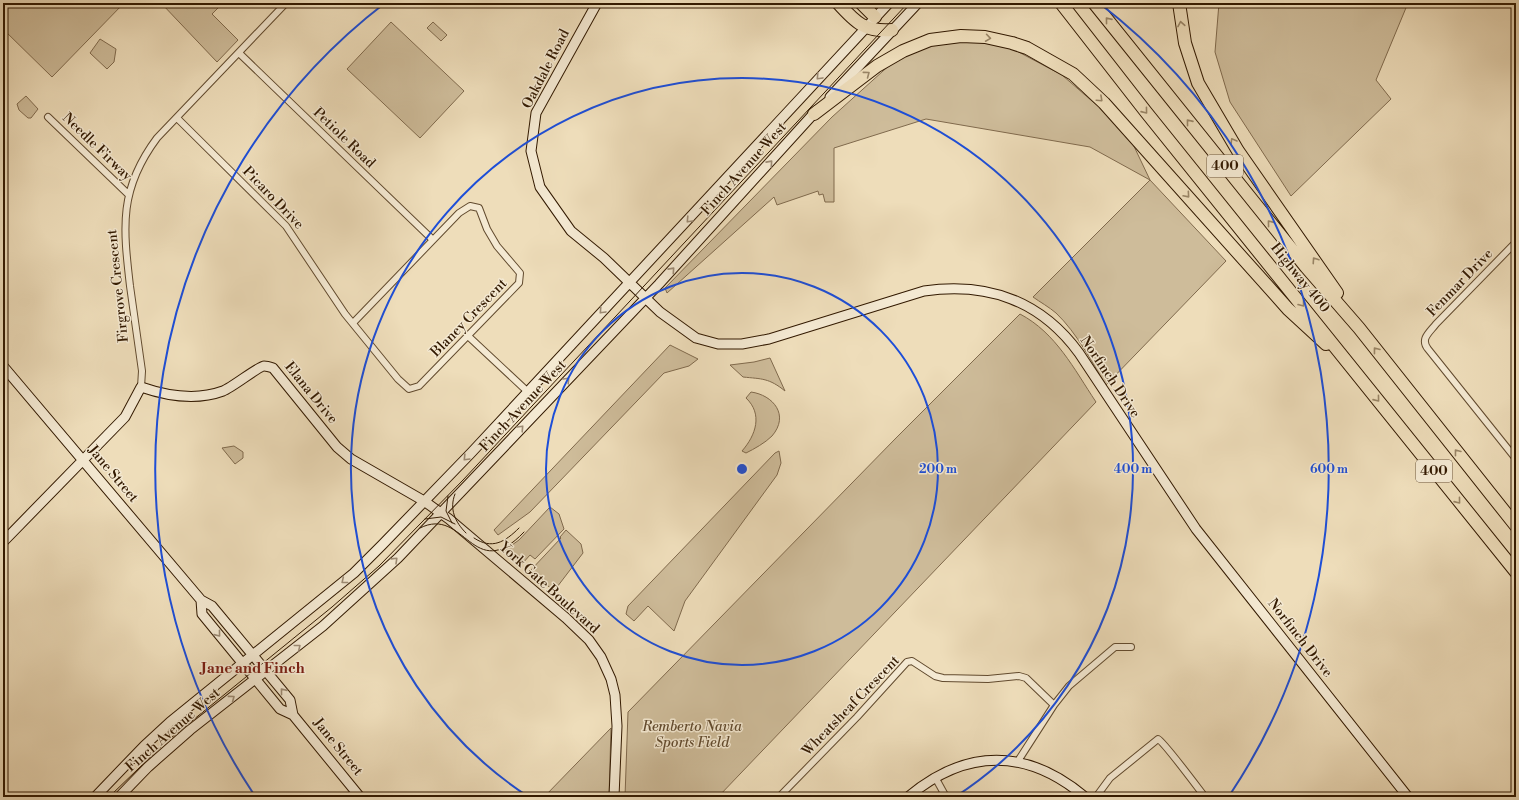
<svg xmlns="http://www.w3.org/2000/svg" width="1519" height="800" font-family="'Libre Bodoni',serif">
<rect width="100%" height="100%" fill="#eeddba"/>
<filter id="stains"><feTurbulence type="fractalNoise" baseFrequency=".005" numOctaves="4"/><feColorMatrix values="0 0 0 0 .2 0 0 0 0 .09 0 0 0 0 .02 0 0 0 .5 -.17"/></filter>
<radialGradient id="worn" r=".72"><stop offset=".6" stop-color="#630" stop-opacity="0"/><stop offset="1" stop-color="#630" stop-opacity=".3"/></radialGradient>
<path fill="#cebc9a" stroke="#806a4d" d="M 3,3 L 124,3 L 52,77 L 3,29 Z
M 161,3 L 223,3 L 212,14 L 238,40 L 217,62 Z
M 1219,3 L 1408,3 L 1376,80 L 1391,99 L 1291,196 L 1230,102 L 1215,52 Z
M 391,22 L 464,91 L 420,138 L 347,69 Z
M 433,22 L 447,35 L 441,41 L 427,28 Z
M 100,39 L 116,49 L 114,62 L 107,69 L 90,53 Z
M 962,41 L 983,42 L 1011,48 L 1062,75 L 1108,115 L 1131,140 L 1150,180 L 1226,261 L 1106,385 C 1091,361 1077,333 1056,313 C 1049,307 1040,302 1033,297 L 1150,180 L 1090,147 L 926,119 L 834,148 L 834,202 L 825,202 L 823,194 L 819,195 L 818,191 L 777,205 L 774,197 L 667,293 L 665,288 L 832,117 L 893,62 L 924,47 L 942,43 Z
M 26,96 L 38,109 L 31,118 L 28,118 L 19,110 L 17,104 Z
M 1020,314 C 1056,333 1074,369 1096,402 L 718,797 L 625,797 L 628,712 L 896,438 Z
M 670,345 L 698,359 L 689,366 L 664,373 L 530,512 L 498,535 L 494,530 Z
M 770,358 L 785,391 C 769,378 762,379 743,377 L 730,365 L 754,362 Z
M 751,392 C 773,395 790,415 772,436 C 765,443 754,449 746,453 L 742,451 C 756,435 763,414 746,398 Z
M 234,446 L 243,452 L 243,458 L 235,464 L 222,448 Z
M 779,451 L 781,463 L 777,475 L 685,601 L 674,631 L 648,606 L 634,621 L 626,614 L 628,606 L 775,453 Z
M 550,507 L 559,514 L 564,529 L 535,559 L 530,555 L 522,564 L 505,550 L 519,540 Z
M 566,530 L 581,544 L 583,553 L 554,591 L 530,571 L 561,538 L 560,537 Z
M 611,728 L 609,797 L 544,797 Z"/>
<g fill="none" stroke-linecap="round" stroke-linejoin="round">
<g stroke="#614a2e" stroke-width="8">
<path id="street" d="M 239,53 L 433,240
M 48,117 L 128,194
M 177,118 L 286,226 L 345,314 L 398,379 L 409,389 L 419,386 L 519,283 L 520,273 L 497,246 L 487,229 L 479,208 L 470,206 L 459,213 L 353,323
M 1516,242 L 1436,324 C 1429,333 1420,339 1428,349 L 1516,459
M 468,336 L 528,392
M 141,387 L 142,371 C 138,342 134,314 130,286 C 123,226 119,189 157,138 L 286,3
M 1018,761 L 1054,705 L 1069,686 L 1115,647 L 1131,647
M 935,777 L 946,797
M 779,797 L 857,717 L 907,662 L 912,661 L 935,676 L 943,678 L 988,679 L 1019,676 L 1026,678 L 1054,705
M 1096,797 L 1110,778 L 1158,739 C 1164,742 1198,788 1205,797"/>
</g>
<g stroke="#321900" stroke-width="11">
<path id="secondary" d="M 597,3 L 536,113 L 531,151 L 540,187 L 571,231 L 604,258 L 660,312 L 696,338 L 718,344 L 742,344 L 769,339 L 924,291 C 988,282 1040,300 1079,353 L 1196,529 L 1408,797
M 830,97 L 918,3
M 3,366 L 201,600 L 212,606 L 290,700 L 293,715
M 3,542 L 125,417 L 141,387 C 167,396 196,401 223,391 C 233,387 259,366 264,366 C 267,366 270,367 273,368 L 337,447 L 351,459 L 424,501 L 449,519 L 566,618 L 589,640 L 601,657 L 611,679 L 615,695 L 617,726 L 614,797
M 201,600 L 202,614 L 234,653 L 280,709 L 293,715 L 360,797
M 95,797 L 144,746 L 170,722 L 354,573 L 382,545 L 471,453 L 889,3
M 119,797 L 148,767 L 190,730 L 323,626 L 398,558 L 659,284 L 817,110
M 908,797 C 966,748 1027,748 1085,797"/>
</g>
<g stroke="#321900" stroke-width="14">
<path id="highway" d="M 838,3 C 856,23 865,32 892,30
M 861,3 L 875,17
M 1061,3 L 1146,112 L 1516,572
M 1094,3 L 1306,267 L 1359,328 L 1516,526
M 1179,3 L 1185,43 L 1198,83 L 1238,151 L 1337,293
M 814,114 L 877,66 L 903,51 L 930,40 L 961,36 L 985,37 L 1012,43 L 1027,48 L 1073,74 L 1104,103 L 1288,309 L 1326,344"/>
</g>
<use href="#street" stroke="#f4e9d2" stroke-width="6"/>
<use href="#secondary" stroke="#f4e9d2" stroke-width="9"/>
<use href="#highway" stroke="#eeddba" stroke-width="12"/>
<path stroke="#321900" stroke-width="1" d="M 455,494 C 449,509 455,522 466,533
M 448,496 L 446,511 L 452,523
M 425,519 L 441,517 L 455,524
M 420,528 C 465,505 473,586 524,532
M 474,538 C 492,550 505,542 519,528
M 109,797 L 166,742 L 332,607 L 379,566 L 463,480 L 908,3"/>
</g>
<defs><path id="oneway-chevron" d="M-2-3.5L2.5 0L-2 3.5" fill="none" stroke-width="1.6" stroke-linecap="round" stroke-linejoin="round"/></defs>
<g stroke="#998566">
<use href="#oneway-chevron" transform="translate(1108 20) rotate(-129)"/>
<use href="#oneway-chevron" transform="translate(1181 24) rotate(-100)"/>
<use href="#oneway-chevron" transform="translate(988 38) rotate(8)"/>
<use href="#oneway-chevron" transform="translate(867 74) rotate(-37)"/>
<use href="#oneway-chevron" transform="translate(1100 99) rotate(43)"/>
<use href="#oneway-chevron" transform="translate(1145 111) rotate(51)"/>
<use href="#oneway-chevron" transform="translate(1189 122) rotate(-129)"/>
<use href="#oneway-chevron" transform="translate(1233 141) rotate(-121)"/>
<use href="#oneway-chevron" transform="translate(1187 195) rotate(49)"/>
<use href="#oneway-chevron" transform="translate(1270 223) rotate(-129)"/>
<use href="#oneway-chevron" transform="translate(1315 260) rotate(-124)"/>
<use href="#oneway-chevron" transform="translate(1302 304) rotate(52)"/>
<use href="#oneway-chevron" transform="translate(1376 350) rotate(-128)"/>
<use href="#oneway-chevron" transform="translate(1377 399) rotate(51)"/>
<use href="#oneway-chevron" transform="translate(1457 452) rotate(-128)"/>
<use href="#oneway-chevron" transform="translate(1458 501) rotate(51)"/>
</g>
<g stroke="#9d8b74">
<use href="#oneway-chevron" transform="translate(819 77) rotate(133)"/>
<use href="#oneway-chevron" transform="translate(770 163) rotate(-48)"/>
<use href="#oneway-chevron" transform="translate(689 220) rotate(133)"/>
<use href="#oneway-chevron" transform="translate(672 270) rotate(-48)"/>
<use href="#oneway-chevron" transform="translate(602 311) rotate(133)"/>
<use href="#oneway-chevron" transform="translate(567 380) rotate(-47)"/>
<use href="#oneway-chevron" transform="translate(521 428) rotate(-47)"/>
<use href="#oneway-chevron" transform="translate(466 458) rotate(134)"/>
<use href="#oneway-chevron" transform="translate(395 560) rotate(-44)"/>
<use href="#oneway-chevron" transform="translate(344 581) rotate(141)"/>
<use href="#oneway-chevron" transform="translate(218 634) rotate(51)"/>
<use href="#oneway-chevron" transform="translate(298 647) rotate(-39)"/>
<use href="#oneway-chevron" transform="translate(283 691) rotate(-129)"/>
<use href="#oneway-chevron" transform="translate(232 698) rotate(-37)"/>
</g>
<g fill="none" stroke="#1d4ed8" stroke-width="2">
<circle cx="742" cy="469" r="196"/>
<path d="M529 797A391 391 0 1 1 955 797"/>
<path d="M253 793A587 587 0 0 1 385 3M1099 3A587 587 0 0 1 1231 793"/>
</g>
<g text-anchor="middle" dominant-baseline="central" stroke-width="3" stroke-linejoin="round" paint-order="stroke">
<g fill="#f4e9d2" stroke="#6c573f" stroke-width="1">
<rect x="1207" y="155" width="36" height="22" rx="3"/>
<rect x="1416" y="460" width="36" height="22" rx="3"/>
</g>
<g font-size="13" font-weight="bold" fill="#321900">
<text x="1225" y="166">400</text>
<text x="1434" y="471">400</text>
</g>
<g font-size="14" fill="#321900" stroke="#f4e9d2">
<text transform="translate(546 69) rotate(-63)">Oakdale Road</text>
<text transform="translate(344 138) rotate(44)">Petiole Road</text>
<text transform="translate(97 147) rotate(44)">Needle Firway</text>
<text transform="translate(744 169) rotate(-48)">Finch Avenue West</text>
<text transform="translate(273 198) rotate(46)">Picaro Drive</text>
<text transform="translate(1300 278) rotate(51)">Highway 400</text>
<text transform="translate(1460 283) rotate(-46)">Fenmar Drive</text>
<text transform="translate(118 286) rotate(-96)">Firgrove Crescent</text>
<text transform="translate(469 318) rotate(-46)">Blaney Crescent</text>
<text transform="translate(1110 377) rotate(56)">Norfinch Drive</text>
<text transform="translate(311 393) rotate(51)">Elana Drive</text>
<text transform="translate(523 406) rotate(-47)">Finch Avenue West</text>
<text transform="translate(113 474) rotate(50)">Jane Street</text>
<text transform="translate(549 588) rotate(42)">York Gate Boulevard</text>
<text transform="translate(1300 638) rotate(52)">Norfinch Drive</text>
<text transform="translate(851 706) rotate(-46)">Wheatsheaf Crescent</text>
<text transform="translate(173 730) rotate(-41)">Finch Avenue West</text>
<text transform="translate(338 747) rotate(51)">Jane Street</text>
</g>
<g font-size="14" font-style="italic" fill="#614a2e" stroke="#f4e9d2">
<text x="692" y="727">Remberto Navia<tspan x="692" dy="16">Sports Field</tspan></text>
</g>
<g font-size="15" font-weight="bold" fill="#7a1f14" stroke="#f4e9d2">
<text x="253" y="668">Jane and Finch</text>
</g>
</g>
<circle cx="742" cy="469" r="6" fill="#1d4ed8" stroke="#f4e9d2" stroke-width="2"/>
<g font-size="12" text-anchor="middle" font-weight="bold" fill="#1d4ed8" stroke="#f4e9d2" stroke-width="3" stroke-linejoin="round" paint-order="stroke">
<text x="938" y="473">200 m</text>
<text x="1133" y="473">400 m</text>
<text x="1329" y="473">600 m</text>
</g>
<rect width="1519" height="800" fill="none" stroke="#eeddba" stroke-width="16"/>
<rect x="4" y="4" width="1511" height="792" fill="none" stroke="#321900" stroke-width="2"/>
<rect x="8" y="8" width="1503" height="784" fill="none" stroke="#321900"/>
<rect width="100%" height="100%" filter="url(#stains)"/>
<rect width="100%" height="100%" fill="url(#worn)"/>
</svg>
